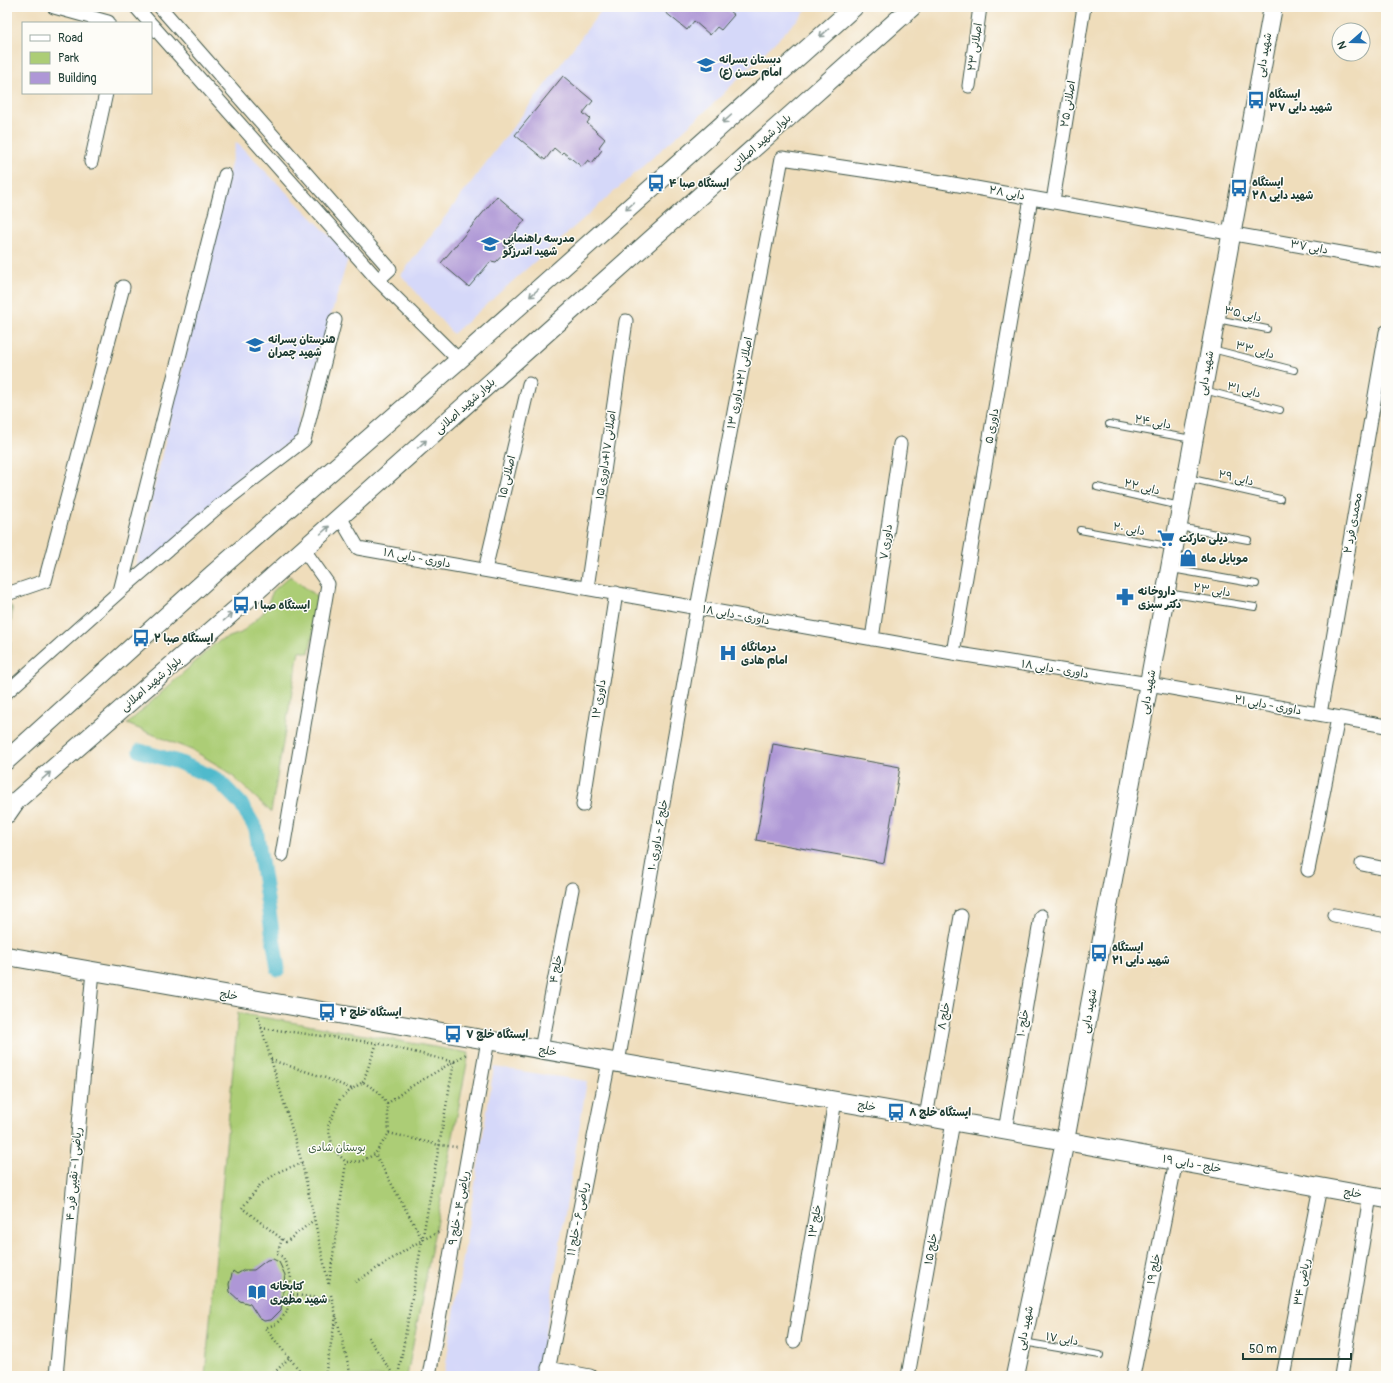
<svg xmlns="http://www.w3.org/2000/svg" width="1393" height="1383" font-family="Pangolin,'Playpen Sans Arabic',sans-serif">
<rect width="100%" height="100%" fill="#fdfcf7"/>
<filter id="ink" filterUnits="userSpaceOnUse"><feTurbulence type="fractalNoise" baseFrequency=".025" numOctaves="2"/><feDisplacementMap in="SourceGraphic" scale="8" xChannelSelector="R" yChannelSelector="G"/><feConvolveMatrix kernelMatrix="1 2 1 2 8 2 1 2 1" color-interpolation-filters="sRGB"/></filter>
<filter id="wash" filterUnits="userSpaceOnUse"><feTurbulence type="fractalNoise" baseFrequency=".012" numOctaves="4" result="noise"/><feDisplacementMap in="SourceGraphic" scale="16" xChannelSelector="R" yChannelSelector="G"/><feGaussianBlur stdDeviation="0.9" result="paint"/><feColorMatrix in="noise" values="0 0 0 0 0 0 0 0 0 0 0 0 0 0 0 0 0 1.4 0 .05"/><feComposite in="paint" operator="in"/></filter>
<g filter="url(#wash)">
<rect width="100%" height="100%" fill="#efddbb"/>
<path fill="#d5d8f9" d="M 604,7 L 810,7 L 712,105 L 453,334 L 401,275 Z
M 236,142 L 349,255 L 295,436 L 132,581 Z
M 494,1067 L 587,1081 L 538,1376 L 444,1376 Z"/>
<path fill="#accd76" stroke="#668555" d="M 290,576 L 320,599 L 309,653 L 299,651 L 271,812 L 226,770 L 194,751 L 127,724 L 218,641 L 241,633 L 264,612 L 273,591 Z
M 238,1013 L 469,1053 L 407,1376 L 205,1376 Z"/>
<path fill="#89b067" stroke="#54764e" d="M 7,602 L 12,607 L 9,673 L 7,675 Z"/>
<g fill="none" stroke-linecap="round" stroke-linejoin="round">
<path stroke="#4fbacc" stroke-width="15" d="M 140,751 L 178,762 L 217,779 L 241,804 L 256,829 L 278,969"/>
</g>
<g id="blocks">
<path fill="#ae97d6" d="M 659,7 L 724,7 L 734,15 L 721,30 L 717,27 L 710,35 L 694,21 L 687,30 Z
M 563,76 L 593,101 L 583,113 L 590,119 L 587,123 L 605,139 L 599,147 L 602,150 L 592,163 L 588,160 L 582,167 L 563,152 L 561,154 L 554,148 L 545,160 L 515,135 Z
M 497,196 L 525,220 L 504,246 L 506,251 L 496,262 L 491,261 L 469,287 L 441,263 Z
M 773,744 L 900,767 L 884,863 L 756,840 Z
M 273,1259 L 279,1262 L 285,1275 L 281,1310 L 271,1320 L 264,1321 L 259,1318 L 250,1304 L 240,1301 L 230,1292 L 229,1284 L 233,1271 L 237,1274 L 244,1270 L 254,1270 L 267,1260 Z"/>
</g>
</g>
<g filter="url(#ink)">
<use href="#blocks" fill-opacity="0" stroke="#3e5548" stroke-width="1"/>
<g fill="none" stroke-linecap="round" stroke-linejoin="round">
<g stroke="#3e5548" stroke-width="8">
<path id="lane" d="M 1217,319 L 1267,329
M 1212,349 L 1294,370
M 1204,390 L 1280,410
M 1109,424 L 1192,439
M 1188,478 L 1280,499
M 1097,487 L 1180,506
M 1179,527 L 1248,540
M 1080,530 L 1173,547
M 1172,569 L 1256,584
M 1167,593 L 1255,607
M 1023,1342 L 1100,1355"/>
</g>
<g stroke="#3e5548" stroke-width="15">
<path id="street" d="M 54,7 L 108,22 L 108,23
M 136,7 L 150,23
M 160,7 L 390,269 L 378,280
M 151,24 L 378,280 L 459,360
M 969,86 L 980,7
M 91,162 L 106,93
M 1053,201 L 1084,7
M 340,517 L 358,548 L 953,653 L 1149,684 L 1386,726
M 485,570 L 529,384
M 587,588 L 626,321
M 120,591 L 225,175
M 7,594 L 45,581 L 123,287
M 872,639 L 900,444
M 953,653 L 1031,198
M 7,692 L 120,591 L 220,505 L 304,440 L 335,320
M 1320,714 L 1386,332
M 583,805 L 616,593
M 282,855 L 328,584 L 304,550
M 1362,864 L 1386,869
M 1308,870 L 1338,718
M 1334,915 L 1386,925
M 541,1049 L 572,889
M 618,1063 L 697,608 L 782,158 L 942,182 L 1386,261
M 926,1117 L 961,916
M 1005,1131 L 1041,916
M 794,1341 L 835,1101
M 548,1368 L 590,1376
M 56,1376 L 93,971
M 429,1376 L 488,1040
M 547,1376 L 609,1061
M 908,1376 L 953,1122
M 1133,1376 L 1176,1161
M 1283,1376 L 1320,1187
M 1341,1376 L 1370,1196"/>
</g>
<g stroke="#3e5548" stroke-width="20">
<path id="secondary" d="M 7,760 L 213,574 L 459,360 L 854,7
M 7,814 L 16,801 L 241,605 L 912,7
M 7,956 L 1065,1141 L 1386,1199
M 1015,1376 L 1065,1141 L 1273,7"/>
</g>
<path stroke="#3e5548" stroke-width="2.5" stroke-dasharray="1 3" stroke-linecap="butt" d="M 258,1016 L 302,1163 L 329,1286
M 261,1028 L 377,1043 L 454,1062 L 398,1376
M 271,1060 L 323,1077 L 352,1089 L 363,1082 L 379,1092 L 387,1104 L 389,1133 L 375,1154
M 363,1082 L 377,1043
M 352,1089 L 340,1099 L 328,1126 L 333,1149 L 346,1162 L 362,1161 L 375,1154 L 422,1239
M 387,1104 L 407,1089 L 468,1053
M 389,1133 L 439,1145 L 457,1147
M 302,1163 L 280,1171 L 260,1185 L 242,1208 L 286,1242 L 314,1220
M 282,1239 L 277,1254 L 283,1257 L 291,1276 L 287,1312 L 276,1324 L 265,1328 L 304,1376
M 355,1282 L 422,1240 L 441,1231
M 329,1284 L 346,1162
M 289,1294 L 332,1300
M 331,1295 L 351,1376
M 368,1337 L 394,1376
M 271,1376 L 289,1358
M 325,1376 L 336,1316"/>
<use href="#lane" stroke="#fff" stroke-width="6"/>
<use href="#street" stroke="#fff" stroke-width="13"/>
<use href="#secondary" stroke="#fff" stroke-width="18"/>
</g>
<defs><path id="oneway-shaft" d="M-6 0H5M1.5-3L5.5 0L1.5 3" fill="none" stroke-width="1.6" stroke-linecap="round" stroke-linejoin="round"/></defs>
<g stroke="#8f9e9a">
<use href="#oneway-shaft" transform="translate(824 33) rotate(139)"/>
<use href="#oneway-shaft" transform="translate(727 119) rotate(138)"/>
<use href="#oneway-shaft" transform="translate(630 206) rotate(138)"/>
<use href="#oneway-shaft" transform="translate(534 293) rotate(138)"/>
<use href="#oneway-shaft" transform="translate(422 444) rotate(-42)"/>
<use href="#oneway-shaft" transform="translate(325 530) rotate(-42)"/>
<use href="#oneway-shaft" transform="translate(228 617) rotate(-41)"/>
<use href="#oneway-shaft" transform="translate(46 776) rotate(-41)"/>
</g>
</g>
<defs>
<g id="school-bare" transform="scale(1.38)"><path d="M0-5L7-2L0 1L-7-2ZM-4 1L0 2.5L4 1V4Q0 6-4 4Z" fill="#1f6fb2" stroke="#fdfcf7" stroke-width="2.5" paint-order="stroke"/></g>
<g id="bus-bare" transform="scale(1.38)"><path d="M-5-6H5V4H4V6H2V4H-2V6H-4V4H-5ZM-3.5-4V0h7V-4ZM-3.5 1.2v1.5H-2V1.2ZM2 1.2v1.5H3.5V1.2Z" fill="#1f6fb2" stroke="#fdfcf7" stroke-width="2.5" paint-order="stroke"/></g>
<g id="supermarket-bare" transform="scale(1.38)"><path d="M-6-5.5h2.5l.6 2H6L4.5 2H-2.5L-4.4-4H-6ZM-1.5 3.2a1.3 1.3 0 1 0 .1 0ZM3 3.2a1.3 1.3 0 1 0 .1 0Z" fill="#1f6fb2" stroke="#fdfcf7" stroke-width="2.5" paint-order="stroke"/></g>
<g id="shop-bare" transform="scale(1.38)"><path d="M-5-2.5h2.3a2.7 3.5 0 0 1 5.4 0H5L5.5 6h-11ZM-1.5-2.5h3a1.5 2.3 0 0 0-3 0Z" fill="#1f6fb2" stroke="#fdfcf7" stroke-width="2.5" paint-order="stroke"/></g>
<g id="pharmacy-bare" transform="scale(1.38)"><path d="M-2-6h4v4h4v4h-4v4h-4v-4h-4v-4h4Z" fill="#1f6fb2" stroke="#fdfcf7" stroke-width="2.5" paint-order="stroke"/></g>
<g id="hospital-bare" transform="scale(1.38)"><path d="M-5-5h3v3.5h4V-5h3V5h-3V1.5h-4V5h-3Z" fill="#1f6fb2" stroke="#fdfcf7" stroke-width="2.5" paint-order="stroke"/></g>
<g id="library-bare" transform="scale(1.38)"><path d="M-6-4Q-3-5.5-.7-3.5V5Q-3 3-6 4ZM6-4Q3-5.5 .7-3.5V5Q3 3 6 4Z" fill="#1f6fb2" stroke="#fdfcf7" stroke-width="2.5" paint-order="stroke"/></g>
</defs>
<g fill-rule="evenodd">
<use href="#school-bare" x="706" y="65"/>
<use href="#bus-bare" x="1256" y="100"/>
<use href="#bus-bare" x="656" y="183"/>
<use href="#bus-bare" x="1239" y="188"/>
<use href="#school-bare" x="490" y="244"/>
<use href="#school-bare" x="255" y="345"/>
<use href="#supermarket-bare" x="1166" y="538"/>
<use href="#shop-bare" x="1188" y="558"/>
<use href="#pharmacy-bare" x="1125" y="597"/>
<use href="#bus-bare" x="241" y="605"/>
<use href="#bus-bare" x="141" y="638"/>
<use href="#hospital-bare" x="728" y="653"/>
<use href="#bus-bare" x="1099" y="953"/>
<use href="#bus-bare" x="327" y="1012"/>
<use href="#bus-bare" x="453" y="1034"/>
<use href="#bus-bare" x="896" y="1112"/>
<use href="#library-bare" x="257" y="1292"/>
</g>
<g text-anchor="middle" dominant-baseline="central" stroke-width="3" stroke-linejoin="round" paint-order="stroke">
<g font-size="11" fill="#1f3d34" stroke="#fdfcf7">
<text transform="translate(975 47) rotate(-82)">اصلانی ۲۳</text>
<text transform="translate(1264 55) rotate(-80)">شهید دایی</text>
<text transform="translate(1068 104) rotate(-81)">اصلانی ۲۵</text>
<text transform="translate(761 142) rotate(-42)">بلوار شهید اصلانی</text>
<text transform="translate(1007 193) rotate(10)">دایی ۲۸</text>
<text transform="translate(1309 247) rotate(10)">دایی ۳۷</text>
<text transform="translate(1243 314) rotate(12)">دایی ۳۵</text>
<text transform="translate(1255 350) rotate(15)">دایی ۳۳</text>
<text transform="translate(1206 373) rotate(-80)">شهید دایی</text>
<text transform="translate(740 383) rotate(-79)">اصلانی ۲۱+ داوری ۱۳</text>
<text transform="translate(1244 390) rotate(14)">دایی ۳۱</text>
<text transform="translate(465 406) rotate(-42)">بلوار شهید اصلانی</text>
<text transform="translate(1153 422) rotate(10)">دایی ۲۴</text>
<text transform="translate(992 426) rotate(-80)">داوری ۵</text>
<text transform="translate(606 455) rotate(-82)">اصلانی ۱۷+داوری ۱۵</text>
<text transform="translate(507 477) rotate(-77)">اصلانی ۱۵</text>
<text transform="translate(1236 478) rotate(13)">دایی ۲۹</text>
<text transform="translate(1142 487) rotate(13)">دایی ۲۲</text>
<text transform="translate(1353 523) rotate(-80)">محمدی فرد ۲</text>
<text transform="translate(1129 529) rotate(10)">دایی ۲۰</text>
<text transform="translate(886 542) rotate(-82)">داوری ۷</text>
<text transform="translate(417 558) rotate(10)">داوری - دایی ۱۸</text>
<text transform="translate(1212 590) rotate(9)">دایی ۲۳</text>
<text transform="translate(736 615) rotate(10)">داوری - دایی ۱۸</text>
<text transform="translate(1055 669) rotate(9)">داوری - دایی ۱۸</text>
<text transform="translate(151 684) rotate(-41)">بلوار شهید اصلانی</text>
<text transform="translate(1148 692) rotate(-80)">شهید دایی</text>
<text transform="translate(599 699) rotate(-81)">داوری ۱۲</text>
<text transform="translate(1268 705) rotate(10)">داوری - دایی ۲۱</text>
<text transform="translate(658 835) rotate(-80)">خلج ۶ - داوری ۱۰</text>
<text transform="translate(556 969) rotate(-79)">خلج ۴</text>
<text transform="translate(229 995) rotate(10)">خلج</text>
<text transform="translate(1089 1011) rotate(-80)">شهید دایی</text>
<text transform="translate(944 1016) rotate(-80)">خلج ۸</text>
<text transform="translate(1023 1023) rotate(-81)">خلج ۱۰</text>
<text transform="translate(548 1051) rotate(10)">خلج</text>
<text transform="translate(867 1106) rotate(10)">خلج</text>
<text transform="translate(1192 1164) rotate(10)">خلج - دایی ۱۹</text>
<text transform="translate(74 1174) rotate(-85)">ریاضی ۱ - نقیبی فرد ۴</text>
<text transform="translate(1353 1193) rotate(10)">خلج</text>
<text transform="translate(459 1208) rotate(-80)">ریاضی ۴ - خلج ۹</text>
<text transform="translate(578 1219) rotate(-79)">ریاضی ۶ - خلج ۱۱</text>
<text transform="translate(815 1221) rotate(-80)">خلج ۱۳</text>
<text transform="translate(931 1249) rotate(-80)">خلج ۱۵</text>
<text transform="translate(1154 1269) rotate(-79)">خلج ۱۹</text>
<text transform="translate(1302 1282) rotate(-79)">ریاضی ۳۴</text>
<text transform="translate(1025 1328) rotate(-78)">شهید دایی</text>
<text transform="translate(1062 1339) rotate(9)">دایی ۱۷</text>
</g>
<g font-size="11" font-weight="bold" fill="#1f3d34" stroke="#fdfcf7" text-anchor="start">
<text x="719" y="59">دبستان پسرانه<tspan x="719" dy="13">امام حسن (ع)</tspan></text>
<text x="1269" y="94">ایستگاه<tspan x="1269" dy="13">شهید دایی ۳۷</tspan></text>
<text x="1252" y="182">ایستگاه<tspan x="1252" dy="13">شهید دایی ۲۸</tspan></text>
<text x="669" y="183">ایستگاه صبا ۴</text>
<text x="503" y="238">مدرسه راهنمایی<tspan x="503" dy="13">شهید اندرزگو</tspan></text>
<text x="268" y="339">هنرستان پسرانه<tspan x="268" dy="13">شهید چمران</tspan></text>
<text x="1179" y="538">دیلی مارکت</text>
<text x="1201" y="558">موبایل ماه</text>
<text x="1138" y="591">داروخانه<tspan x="1138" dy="13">دکتر سبزی</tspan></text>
<text x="254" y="605">ایستگاه صبا ۱</text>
<text x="154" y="638">ایستگاه صبا ۲</text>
<text x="741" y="647">درمانگاه<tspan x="741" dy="13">امام هادی</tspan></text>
<text x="1112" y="947">ایستگاه<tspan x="1112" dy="13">شهید دایی ۲۱</tspan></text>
<text x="340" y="1012">ایستگاه خلچ ۲</text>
<text x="466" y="1034">ایستگاه خلج ۷</text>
<text x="909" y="1112">ایستگاه خلچ ۸</text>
<text x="270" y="1286">کتابخانه<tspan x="270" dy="13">شهید مطهری</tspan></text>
</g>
<g font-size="11" fill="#426144" stroke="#fdfcf7">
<text x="337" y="1147">بوستان شادی</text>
</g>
</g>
<rect width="1393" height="1383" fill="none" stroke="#fdfcf7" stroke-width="24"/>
<rect x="22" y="22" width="130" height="72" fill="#fdfcf7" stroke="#a4b0a9"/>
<rect x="30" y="35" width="20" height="6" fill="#ffffff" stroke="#a4b0a9"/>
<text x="58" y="42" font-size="12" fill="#1f3d34">Road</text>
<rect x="30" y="52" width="20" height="12" fill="#accd76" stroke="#a4b0a9"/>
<text x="58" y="62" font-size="12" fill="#1f3d34">Park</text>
<rect x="30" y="72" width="20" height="12" fill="#ae97d6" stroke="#a4b0a9"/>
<text x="58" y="82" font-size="12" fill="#1f3d34">Building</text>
<g transform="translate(1351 42) rotate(250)"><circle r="19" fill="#fdfcf7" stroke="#a4b0a9"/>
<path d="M0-3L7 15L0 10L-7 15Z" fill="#1f6fb2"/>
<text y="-6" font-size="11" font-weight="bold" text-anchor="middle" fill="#1f3d34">N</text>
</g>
<path d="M1243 1353v6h108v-6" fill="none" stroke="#1f3d34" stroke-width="2"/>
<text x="1249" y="1353" font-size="12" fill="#1f3d34" stroke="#fdfcf7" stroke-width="3" paint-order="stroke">50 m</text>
</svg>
